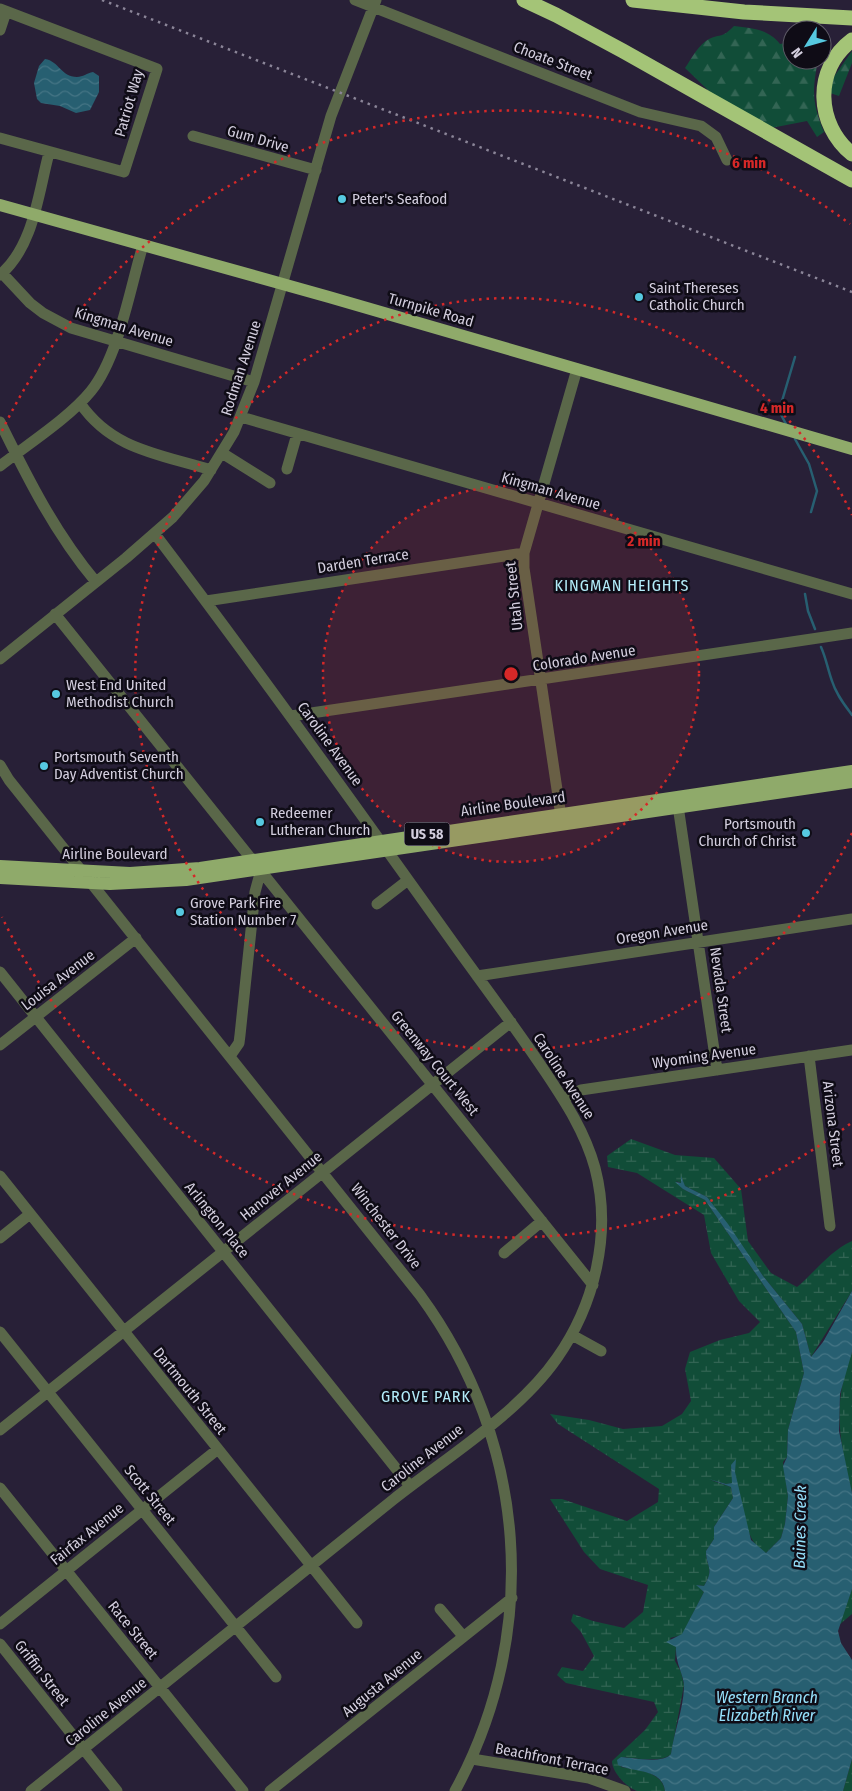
<svg xmlns="http://www.w3.org/2000/svg" width="852" height="1791" font-family="'Fira Sans Condensed',sans-serif">
<defs>
<pattern id="forest-firs" width="22" height="20" patternUnits="userSpaceOnUse" patternTransform="scale(1.25)"><rect width="22" height="20" fill="#114d38"/><path d="M5 1l3.5 6h-7zM16 11l3.5 6h-7z" fill="#336554"/></pattern>
<pattern id="wetland-marsh" width="20" height="14" patternUnits="userSpaceOnUse" patternTransform="scale(1.25)"><rect width="20" height="14" fill="#114d38"/><path d="M1 5h8M5 5V1M11 12h8M15 12V8" fill="none" stroke="#336554"/></pattern>
<pattern id="water-waves" width="16" height="10" patternUnits="userSpaceOnUse" patternTransform="scale(1.25)"><rect width="16" height="10" fill="#275f71"/><path d="M0 5q4-4 8 0t8 0" fill="none" stroke="#457585"/></pattern>
</defs>
<rect width="100%" height="100%" fill="#282037"/>
<path fill="url(#forest-firs)" d="M 734,26 C 752,28 768,29 780,44 L 786,43 L 792,49 L 792,60 L 818,60 C 812,92 812,102 824,132 L 817,137 L 807,121 L 771,128 L 711,93 L 685,68 C 692,58 698,45 709,39 C 722,33 721,39 734,26 Z
M 852,51 L 852,63 L 839,96 L 830,93 L 833,78 Z"/>
<path fill="url(#wetland-marsh)" d="M 631,1139 L 675,1155 L 714,1158 L 741,1189 L 748,1241 L 771,1273 L 797,1287 C 816,1271 830,1251 852,1241 L 852,1291 L 811,1357 L 802,1324 L 763,1276 L 707,1197 L 685,1186 L 681,1179 L 681,1183 L 676,1181 L 683,1189 L 705,1200 L 796,1332 L 804,1373 L 788,1430 L 787,1457 L 783,1462 L 788,1496 L 785,1524 L 781,1538 L 766,1553 C 740,1541 742,1489 731,1465 L 733,1483 L 726,1484 L 710,1480 L 731,1487 L 733,1498 L 714,1527 L 714,1539 L 706,1551 C 706,1567 715,1568 704,1586 L 697,1585 L 704,1592 L 682,1635 L 670,1638 L 676,1647 L 675,1661 L 681,1672 L 684,1685 L 671,1754 C 663,1763 633,1758 621,1757 L 621,1767 C 637,1770 662,1771 665,1791 C 657,1791 644,1791 637,1791 C 626,1787 612,1772 612,1761 L 645,1730 L 658,1712 L 654,1702 L 566,1683 L 557,1675 L 562,1667 L 583,1671 L 594,1656 L 581,1632 L 571,1621 L 573,1614 L 593,1621 L 624,1628 L 643,1612 L 648,1585 L 600,1569 L 584,1552 L 550,1499 L 562,1499 L 627,1521 L 658,1502 L 659,1489 L 558,1424 L 550,1414 L 589,1420 L 623,1429 L 662,1426 L 682,1414 L 691,1401 L 685,1369 L 690,1352 L 720,1340 L 749,1333 L 760,1322 L 739,1301 L 711,1253 L 704,1215 L 637,1173 L 608,1167 L 607,1156 Z
M 852,1352 L 852,1493 C 839,1439 832,1405 852,1352 Z
M 852,1589 L 852,1614 L 839,1625 Z
M 852,1759 L 852,1791 L 843,1791 Z"/>
<path fill="url(#water-waves)" d="M 45,59 C 59,61 61,77 77,77 C 83,77 87,73 93,72 L 99,76 L 99,92 L 90,110 L 76,113 L 60,106 L 41,103 L 37,99 L 34,83 L 39,66 Z
M 681,1176 L 685,1186 L 707,1197 L 728,1224 L 763,1276 L 802,1324 L 811,1357 L 823,1342 L 852,1291 L 852,1352 L 840,1394 L 839,1431 L 852,1493 L 852,1589 L 838,1631 L 841,1643 L 852,1660 L 852,1759 L 843,1791 L 665,1791 C 662,1768 634,1773 618,1765 L 617,1760 L 621,1757 C 633,1758 663,1764 671,1754 C 674,1732 683,1710 684,1688 C 685,1676 675,1664 676,1647 L 666,1642 L 682,1634 L 704,1592 L 696,1585 L 704,1586 C 715,1568 706,1567 706,1551 L 714,1539 L 714,1527 L 733,1498 L 731,1487 L 709,1479 L 726,1484 L 732,1483 L 731,1465 L 736,1459 L 735,1472 L 751,1540 L 766,1553 L 781,1538 L 785,1524 L 788,1496 L 783,1466 L 787,1457 L 788,1430 L 804,1373 L 796,1332 L 705,1200 L 683,1189 L 675,1182 L 681,1183 Z"/>
<g fill="none" stroke-linecap="round" stroke-linejoin="round">
<path stroke="#275f71" stroke-width="2.5" d="M 786,424 L 779,411 L 795,357
M 795,439 L 809,464 L 817,491 L 811,512
M 805,594 L 808,611 L 815,629
M 821,647 C 826,658 828,670 832,681 C 836,694 844,704 852,715"/>
<path stroke="#5a6749" stroke-width="11" d="M 355,0 L 640,112 L 701,126 L 716,137 L 727,160
M 0,9 L 157,69 L 124,172 L 0,138
M 0,30 L 6,12
M 193,136 L 316,170
M 2,273 L 30,303 L 43,313 L 71,328 L 254,382
M 0,275 C 34,246 38,194 49,153
M 80,403 C 112,450 160,454 211,470
M 241,417 L 852,594
M 0,422 C 28,479 55,533 96,582
M 222,453 L 270,483
M 0,466 C 28,444 69,418 91,391 C 119,356 130,288 143,245
M 287,469 L 297,434
M 206,601 L 524,553
M 55,614 L 593,1285
M 0,659 L 126,558 L 173,517 L 204,481 L 234,432 L 254,382 L 331,116 L 376,0
M 291,716 L 852,633
M 0,765 L 9,780 L 420,1295 C 527,1441 542,1631 455,1791
M 677,799 L 717,1070
M 562,823 L 524,568 L 524,553 L 577,369
M 377,904 L 408,880
M 0,972 L 410,1486
M 477,976 L 852,919
M 0,1045 L 136,938
M 230,1056 L 239,1043 L 240,1035 L 255,892 L 261,870
M 809,1056 L 830,1226
M 563,1099 L 581,1090 L 852,1050
M 0,1176 L 357,1623
M 0,1238 L 30,1214
M 504,1253 L 542,1221
M 0,1332 L 276,1677
M 572,1335 L 601,1351
M 0,1430 L 511,1022
M 0,1488 L 243,1791
M 440,1609 L 463,1636
M 0,1624 L 218,1449
M 0,1644 L 117,1791
M 472,1759 L 589,1778 L 625,1791
M 31,1791 C 152,1694 273,1597 394,1499 C 447,1457 519,1413 557,1358 C 595,1304 612,1233 595,1168 C 585,1132 566,1103 546,1073 C 518,1031 488,991 459,951 C 359,811 259,671 155,534
M 270,1791 L 512,1598"/>
<path stroke="#8faa6a" stroke-width="12" d="M 0,205 L 329,297 L 852,449
M 0,866 L 130,873 L 200,868 L 852,771
M 0,878 L 110,884 L 186,880 L 852,782"/>
<path stroke="#a4c477" stroke-width="15" d="M 524,0 L 556,15 L 623,51 L 852,180
M 633,0 L 744,12 L 852,18
M 852,40 C 813,69 816,125 852,154"/>
<path stroke="#8b8598" stroke-width="2.5" stroke-dasharray="2.5 5" stroke-linecap="butt" d="M 102,0 L 852,292"/>
</g>
<circle cx="511" cy="674" r="188" fill="#d62828" fill-opacity=".12"/>
<g fill="none" stroke="#d62828" stroke-width="2.5" stroke-dasharray="2.5 5">
<circle cx="511" cy="674" r="188"/>
<path d="M852 833A376 376 0 1 1 852 515"/>
<path d="M850 1124A564 564 0 0 1 2 917M2 431A564 564 0 0 1 850 224"/>
</g>
<g fill="#56c9e0" stroke="#0f0c16" stroke-width="2">
<circle cx="342" cy="199" r="5"/>
<circle cx="639" cy="297" r="5"/>
<circle cx="56" cy="694" r="5"/>
<circle cx="44" cy="766" r="5"/>
<circle cx="260" cy="822" r="5"/>
<circle cx="806" cy="833" r="5"/>
<circle cx="180" cy="912" r="5"/>
</g>
<g text-anchor="middle" dominant-baseline="central" stroke-width="5" stroke-linejoin="round" paint-order="stroke">
<rect fill="#0f0c16" stroke="#9894a2" stroke-width="1" x="404.5" y="822.5" width="45" height="23" rx="4"/>
<g font-size="14" font-weight="bold" fill="#d3cede">
<text x="427" y="834">US 58</text>
</g>
<g font-size="15" fill="#d3cede" stroke="#0f0c16">
<text transform="translate(553 61) rotate(21)">Choate Street</text>
<text transform="translate(129 103) rotate(-74)">Patriot Way</text>
<text transform="translate(258 139) rotate(16)">Gum Drive</text>
<text transform="translate(431 310) rotate(16)">Turnpike Road</text>
<text transform="translate(124 327) rotate(17)">Kingman Avenue</text>
<text transform="translate(241 368) rotate(-72)">Rodman Avenue</text>
<text transform="translate(551 491) rotate(16)">Kingman Avenue</text>
<text transform="translate(363 561) rotate(-9)">Darden Terrace</text>
<text transform="translate(514 596) rotate(-96)">Utah Street</text>
<text transform="translate(584 658) rotate(-9)">Colorado Avenue</text>
<text transform="translate(330 744) rotate(54)">Caroline Avenue</text>
<text transform="translate(513 804) rotate(-8)">Airline Boulevard</text>
<text x="115" y="854">Airline Boulevard</text>
<text transform="translate(662 932) rotate(-9)">Oregon Avenue</text>
<text transform="translate(58 980) rotate(-38)">Louisa Avenue</text>
<text transform="translate(721 990) rotate(82)">Nevada Street</text>
<text transform="translate(704 1056) rotate(-8)">Wyoming Avenue</text>
<text transform="translate(435 1063) rotate(51)">Greenway Court West</text>
<text transform="translate(564 1076) rotate(57)">Caroline Avenue</text>
<text transform="translate(833 1124) rotate(83)">Arizona Street</text>
<text transform="translate(281 1186) rotate(-39)">Hanover Avenue</text>
<text transform="translate(217 1220) rotate(51)">Arlington Place</text>
<text transform="translate(386 1226) rotate(52)">Winchester Drive</text>
<text transform="translate(190 1391) rotate(51)">Dartmouth Street</text>
<text transform="translate(422 1458) rotate(-38)">Caroline Avenue</text>
<text transform="translate(150 1495) rotate(51)">Scott Street</text>
<text transform="translate(87 1534) rotate(-39)">Fairfax Avenue</text>
<text transform="translate(133 1630) rotate(51)">Race Street</text>
<text transform="translate(42 1673) rotate(52)">Griffin Street</text>
<text transform="translate(382 1683) rotate(-39)">Augusta Avenue</text>
<text transform="translate(106 1712) rotate(-39)">Caroline Avenue</text>
<text transform="translate(552 1759) rotate(11)">Beachfront Terrace</text>
</g>
<g font-size="15" fill="#d3cede" stroke="#0f0c16" text-anchor="start">
<text x="352" y="199">Peter's Seafood</text>
<text x="649" y="288">Saint Thereses<tspan x="649" dy="17">Catholic Church</tspan></text>
<text x="66" y="685">West End United<tspan x="66" dy="17">Methodist Church</tspan></text>
<text x="54" y="757">Portsmouth Seventh<tspan x="54" dy="17">Day Adventist Church</tspan></text>
<text x="270" y="813">Redeemer<tspan x="270" dy="17">Lutheran Church</tspan></text>
<text x="796" y="824" text-anchor="end">Portsmouth<tspan x="796" dy="17">Church of Christ</tspan></text>
<text x="190" y="903">Grove Park Fire<tspan x="190" dy="17">Station Number 7</tspan></text>
</g>
<g font-size="16" letter-spacing="1" fill="#b3ecf9" stroke="#0f0c16">
<text x="622" y="585">KINGMAN HEIGHTS</text>
<text x="426" y="1396">GROVE PARK</text>
</g>
<g font-size="16" font-style="italic" fill="#95e0fb" stroke="#0f0c16">
<text transform="translate(800 1527) rotate(-89)">Baines Creek</text>
<text x="767" y="1697">Western Branch<tspan x="767" dy="18">Elizabeth River</tspan></text>
</g>
</g>
<circle cx="511" cy="674" r="8" fill="#d62828" stroke="#0f0c16" stroke-width="2.5"/>
<g font-size="15" text-anchor="middle" font-weight="bold" fill="#d62828" stroke="#0f0c16" stroke-width="5" stroke-linejoin="round" paint-order="stroke">
<text x="749" y="168">6 min</text>
<text x="777" y="413">4 min</text>
<text x="644" y="546">2 min</text>
</g>
<g transform="translate(807 45) rotate(233)"><circle r="24" fill="#0f0c16" stroke="#5d5a66"/>
<path d="M0-4L9 19L0 12L-9 19Z" fill="#56c9e0"/>
<text y="-8" font-size="14" font-weight="bold" text-anchor="middle" fill="#d3cede">N</text>
</g>
</svg>
